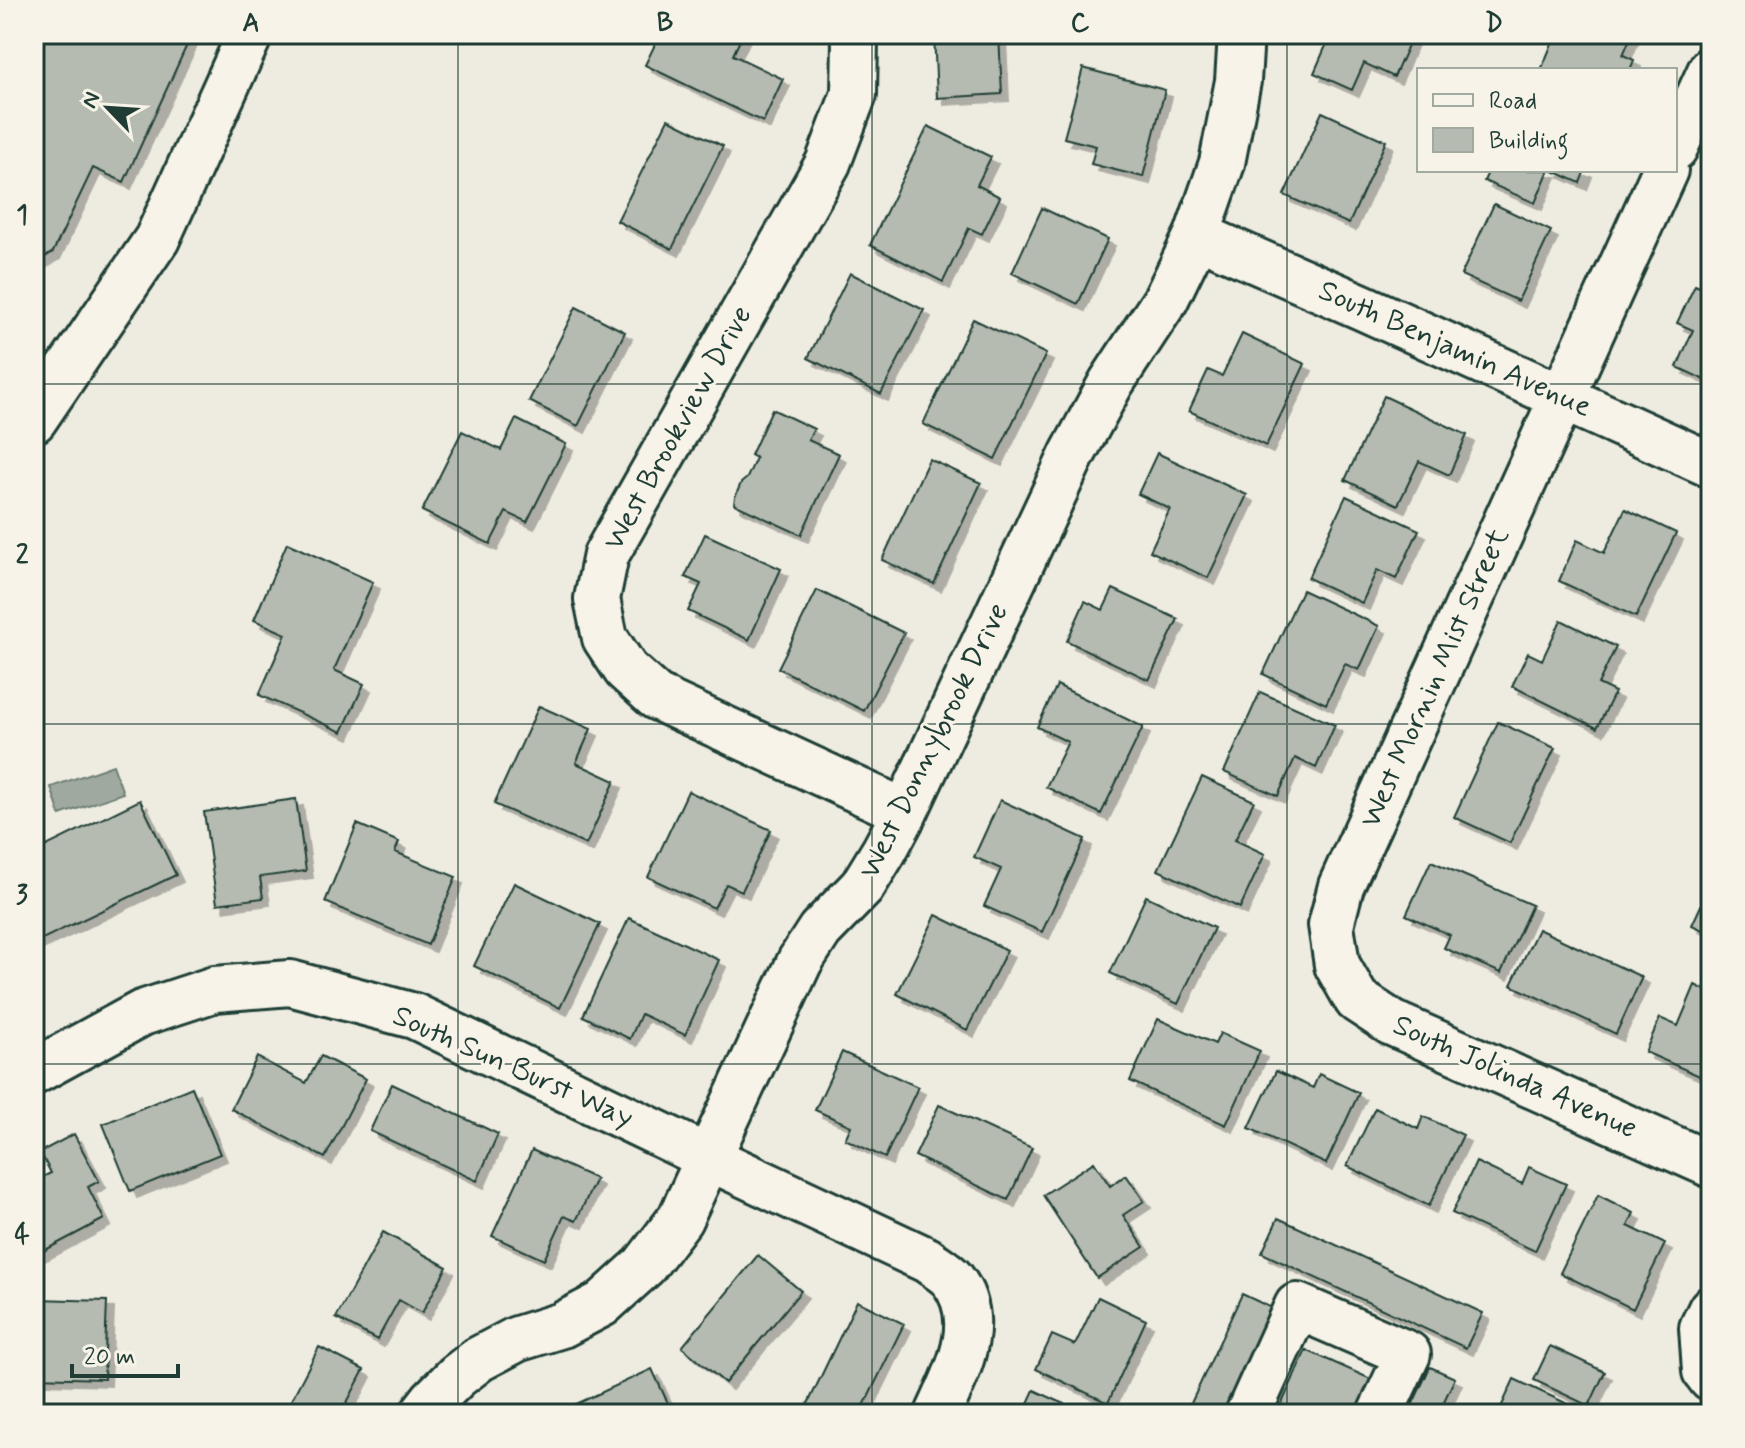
<svg xmlns="http://www.w3.org/2000/svg" width="1745" height="1448" font-family="Mynerve,sans-serif">
<defs>
<filter id="shadow"><feDropShadow dx="7" dy="7" stdDeviation="0" flood-color="#0004"/></filter>
</defs>
<rect width="100%" height="100%" fill="#eeece1"/>
<filter id="ink" filterUnits="userSpaceOnUse"><feTurbulence type="fractalNoise" baseFrequency=".0125" numOctaves="2"/><feDisplacementMap in="SourceGraphic" scale="16" xChannelSelector="R" yChannelSelector="G"/><feConvolveMatrix kernelMatrix="1 2 1 2 8 2 1 2 1" color-interpolation-filters="sRGB"/></filter>
<g filter="url(#ink)">
<path fill="#9fa99f" stroke="#6c7e74" stroke-width="2" d="M 113,765 L 123,793 L 60,815 L 51,787 Z"/>
<path fill="#b5bbb0" stroke="#1f3d34" stroke-width="2" filter="url(#shadow)" d="M 34,34 L 192,34 L 124,182 L 93,168 L 53,252 L 34,264 Z
M 660,34 L 743,34 L 733,55 L 783,79 L 763,122 L 645,65 Z
M 934,34 L 999,34 L 1002,94 L 937,98 Z
M 1331,34 L 1413,34 L 1394,77 L 1364,63 L 1352,90 L 1314,73 Z
M 1556,34 L 1632,34 L 1623,55 L 1634,60 L 1630,70 L 1541,70 Z
M 1083,68 L 1165,90 L 1143,177 L 1091,164 L 1096,146 L 1064,138 Z
M 1322,112 L 1386,141 L 1349,224 L 1284,195 Z
M 668,119 L 723,146 L 672,249 L 617,221 Z
M 928,126 L 991,157 L 977,185 L 1000,197 L 982,234 L 969,228 L 943,282 L 870,245 Z
M 1489,170 L 1549,170 L 1535,203 L 1484,181 Z
M 1551,170 L 1585,170 L 1580,183 Z
M 1494,204 L 1551,231 L 1518,301 L 1461,275 Z
M 1042,208 L 1108,239 L 1078,304 L 1012,273 Z
M 1711,250 L 1711,276 L 1701,272 Z
M 850,273 L 924,310 L 881,394 L 808,358 Z
M 1695,285 L 1711,292 L 1711,383 L 1677,367 L 1693,330 L 1677,323 Z
M 576,307 L 625,332 L 578,426 L 529,401 Z
M 973,319 L 1046,354 L 995,459 L 923,424 Z
M 1242,334 L 1305,364 L 1266,446 L 1189,411 L 1208,370 L 1222,376 Z
M 1384,396 L 1467,435 L 1449,475 L 1419,461 L 1398,505 L 1345,480 Z
M 772,409 L 814,429 L 808,440 L 839,454 L 801,535 L 734,504 L 735,497 L 741,483 L 747,478 L 756,458 L 751,455 Z
M 516,419 L 566,444 L 527,522 L 506,512 L 490,544 L 422,511 L 462,431 L 501,450 Z
M 1157,453 L 1247,495 L 1208,578 L 1150,551 L 1170,509 L 1138,494 Z
M 929,459 L 981,483 L 934,584 L 882,560 Z
M 1346,496 L 1419,530 L 1396,579 L 1377,570 L 1362,603 L 1308,578 Z
M 1625,509 L 1676,533 L 1636,617 L 1559,581 L 1577,540 L 1604,553 Z
M 705,534 L 781,569 L 749,640 L 688,611 L 701,584 L 685,577 Z
M 287,543 L 373,582 L 334,670 L 364,684 L 342,732 L 259,695 L 286,634 L 254,620 Z
M 1113,589 L 1178,619 L 1149,680 L 1067,641 L 1085,601 L 1103,610 Z
M 817,590 L 904,633 L 864,711 L 778,668 Z
M 1302,590 L 1379,626 L 1359,670 L 1345,664 L 1326,704 L 1263,674 Z
M 1561,620 L 1616,647 L 1598,684 L 1615,692 L 1597,728 L 1512,686 L 1528,653 L 1542,660 Z
M 1057,685 L 1143,727 L 1101,814 L 1046,787 L 1068,742 L 1037,727 Z
M 1260,692 L 1335,725 L 1316,768 L 1295,758 L 1278,796 L 1224,772 Z
M 539,706 L 591,729 L 576,763 L 615,781 L 586,845 L 494,804 Z
M 1498,722 L 1555,748 L 1510,843 L 1454,817 Z
M 1202,777 L 1254,801 L 1235,840 L 1265,854 L 1240,908 L 1158,870 Z
M 688,791 L 771,830 L 742,891 L 726,884 L 714,908 L 648,877 Z
M 296,799 L 306,871 L 260,877 L 263,898 L 217,904 L 204,812 Z
M 140,800 L 176,875 L 34,943 L 34,852 Z
M 1000,800 L 1085,839 L 1042,932 L 984,906 L 1001,869 L 974,857 Z
M 357,824 L 399,842 L 395,852 L 456,877 L 428,945 L 325,902 Z
M 1431,861 L 1532,905 L 1501,973 L 1444,948 L 1450,935 L 1406,915 Z
M 514,883 L 600,924 L 560,1008 L 474,966 Z
M 1711,884 L 1711,934 L 1692,925 Z
M 1146,896 L 1214,928 L 1178,1004 L 1110,973 Z
M 936,915 L 1007,950 L 967,1030 L 897,994 Z
M 629,918 L 719,960 L 685,1035 L 641,1014 L 630,1039 L 583,1016 Z
M 1538,929 L 1642,977 L 1616,1034 L 1511,985 Z
M 1695,985 L 1711,993 L 1711,1081 L 1645,1052 L 1660,1018 L 1678,1026 Z
M 1158,1019 L 1215,1044 L 1220,1033 L 1260,1051 L 1226,1125 L 1130,1081 Z
M 842,1052 L 918,1087 L 885,1158 L 845,1139 L 851,1126 L 815,1110 Z
M 321,1056 L 366,1079 L 325,1158 L 231,1109 L 257,1057 L 306,1083 Z
M 1276,1071 L 1313,1088 L 1319,1074 L 1359,1093 L 1326,1164 L 1249,1128 Z
M 392,1084 L 498,1134 L 477,1181 L 370,1131 Z
M 192,1087 L 220,1154 L 130,1191 L 103,1124 Z
M 939,1105 L 1032,1148 L 1008,1200 L 915,1156 Z
M 1375,1108 L 1418,1129 L 1423,1116 L 1463,1135 L 1429,1206 L 1347,1166 Z
M 74,1134 L 99,1181 L 88,1187 L 104,1219 L 34,1256 L 34,1181 L 51,1173 L 40,1152 Z
M 532,1150 L 596,1179 L 576,1221 L 564,1216 L 544,1260 L 492,1236 Z
M 1094,1162 L 1110,1186 L 1126,1175 L 1144,1201 L 1123,1215 L 1144,1247 L 1097,1278 L 1043,1195 Z
M 1476,1162 L 1522,1184 L 1529,1167 L 1566,1184 L 1535,1251 L 1452,1213 Z
M 1598,1195 L 1634,1213 L 1628,1226 L 1665,1244 L 1633,1309 L 1560,1273 Z
M 1278,1218 L 1483,1313 L 1466,1348 L 1262,1253 Z
M 383,1232 L 447,1267 L 422,1313 L 399,1300 L 377,1340 L 336,1318 Z
M 758,1255 L 801,1291 L 725,1383 L 682,1347 Z
M 1242,1294 L 1274,1309 L 1225,1414 L 1186,1414 Z
M 1098,1297 L 1146,1320 L 1108,1403 L 1036,1369 L 1052,1335 L 1075,1345 Z
M 36,1299 L 107,1301 L 104,1379 L 34,1377 Z
M 857,1301 L 904,1324 L 860,1414 L 807,1414 L 804,1412 Z
M 1550,1346 L 1605,1372 L 1589,1406 L 1534,1380 Z
M 319,1347 L 364,1370 L 341,1414 L 284,1414 Z
M 1306,1350 L 1373,1380 L 1357,1414 L 1277,1414 Z
M 1430,1367 L 1455,1378 L 1438,1414 L 1408,1414 Z
M 652,1369 L 673,1414 L 560,1414 L 559,1412 Z
M 1514,1379 L 1587,1413 L 1587,1414 L 1498,1414 Z
M 1034,1390 L 1086,1414 L 1023,1414 Z"/>
<g fill="none" stroke-linecap="round" stroke-linejoin="round">
<g stroke="#1f3d34" stroke-width="50">
<path id="minor" d="M 853,34 L 855,40 L 854,94 L 828,163 L 606,555 L 597,599 L 605,638 L 626,670 L 656,697 L 905,812
M 1675,148 L 1711,69
M 1665,170 L 1341,886 L 1331,925 L 1337,965 L 1357,1000 L 1392,1023 L 1711,1165
M 1197,235 L 1362,307 L 1711,465
M 34,420 L 157,239 L 250,34
M 34,1072 L 142,1013 L 215,989 L 290,983 L 414,1016 L 709,1158 L 927,1260 C 935,1266 946,1272 952,1279 C 985,1321 957,1372 938,1414
M 1711,1309 L 1702,1328 L 1705,1371 L 1711,1379
M 422,1414 L 433,1400 L 457,1376 L 479,1359 L 517,1339 L 562,1325 L 602,1304 L 644,1266 L 680,1219 L 800,961 L 820,930 L 862,887 L 884,851 L 905,812 L 1072,455 L 1111,383 L 1166,299 L 1197,235 L 1222,163 L 1238,81 L 1241,34
M 1248,1414 L 1297,1306 L 1408,1354 L 1380,1414"/>
</g>
<use href="#minor" stroke="#f7f3e8" stroke-width="44"/>
</g>
</g>
<path fill="none" stroke="#1f3d34" stroke-width="2" stroke-opacity="0.55" d="M 458,34 L 458,1414M 872,34 L 872,1414M 1287,34 L 1287,1414M 34,384 L 1711,384M 34,724 L 1711,724M 34,1064 L 1711,1064"/>
<g text-anchor="middle" dominant-baseline="central" stroke-width="6" stroke-linejoin="round" paint-order="stroke">
<g font-size="30" fill="#1f3d34" stroke="#f7f3e8">
<text transform="translate(1455 349) rotate(24)">South Benjamin Avenue</text>
<text transform="translate(678 428) rotate(-61)">West Brookview Drive</text>
<text transform="translate(1435 678) rotate(-66)">West Mornin Mist Street</text>
<text transform="translate(934 741) rotate(-64)">West Donnybrook Drive</text>
<text transform="translate(513 1067) rotate(24)">South Sun Burst Way</text>
<text transform="translate(1515 1077) rotate(24)">South Jolinda Avenue</text>
</g>
</g>
<rect width="1745" height="1448" fill="none" stroke="#f7f3e8" stroke-width="88"/>
<rect x="1417" y="68" width="260" height="104" fill="#f7f3e8" stroke="#a1aaa0" stroke-width="2"/>
<rect x="1433" y="94" width="40" height="12" fill="#f7f3e8" stroke="#a1aaa0" stroke-width="2"/>
<text x="1489" y="108" font-size="24" fill="#1f3d34">Road</text>
<rect x="1433" y="128" width="40" height="24" fill="#b5bbb0" stroke="#a1aaa0" stroke-width="2"/>
<text x="1489" y="148" font-size="24" fill="#1f3d34">Building</text>
<g transform="translate(108 108) rotate(295)" stroke="#f7f3e8" stroke-width="6" paint-order="stroke">
<path d="M0-6L14 30L0 20L-14 30Z" fill="#1f3d34"/>
<text y="-12" font-size="22" font-weight="bold" text-anchor="middle" fill="#1f3d34">N</text>
</g>
<path d="M72 1364v12h106v-12" fill="none" stroke="#1f3d34" stroke-width="4"/>
<text x="84" y="1364" font-size="24" fill="#1f3d34" stroke="#f7f3e8" stroke-width="6" paint-order="stroke">20 m</text>
<rect x="44" y="44" width="1657" height="1360" fill="none" stroke="#1f3d34" stroke-width="3"/>
<g font-size="26" text-anchor="middle" font-weight="bold" fill="#1f3d34">
<text x="251" y="31">A</text>
<text x="665" y="31">B</text>
<text x="1080" y="31">C</text>
<text x="1494" y="31">D</text>
<text x="22" y="223">1</text>
<text x="22" y="563">2</text>
<text x="22" y="903">3</text>
<text x="22" y="1243">4</text>
</g>
</svg>
